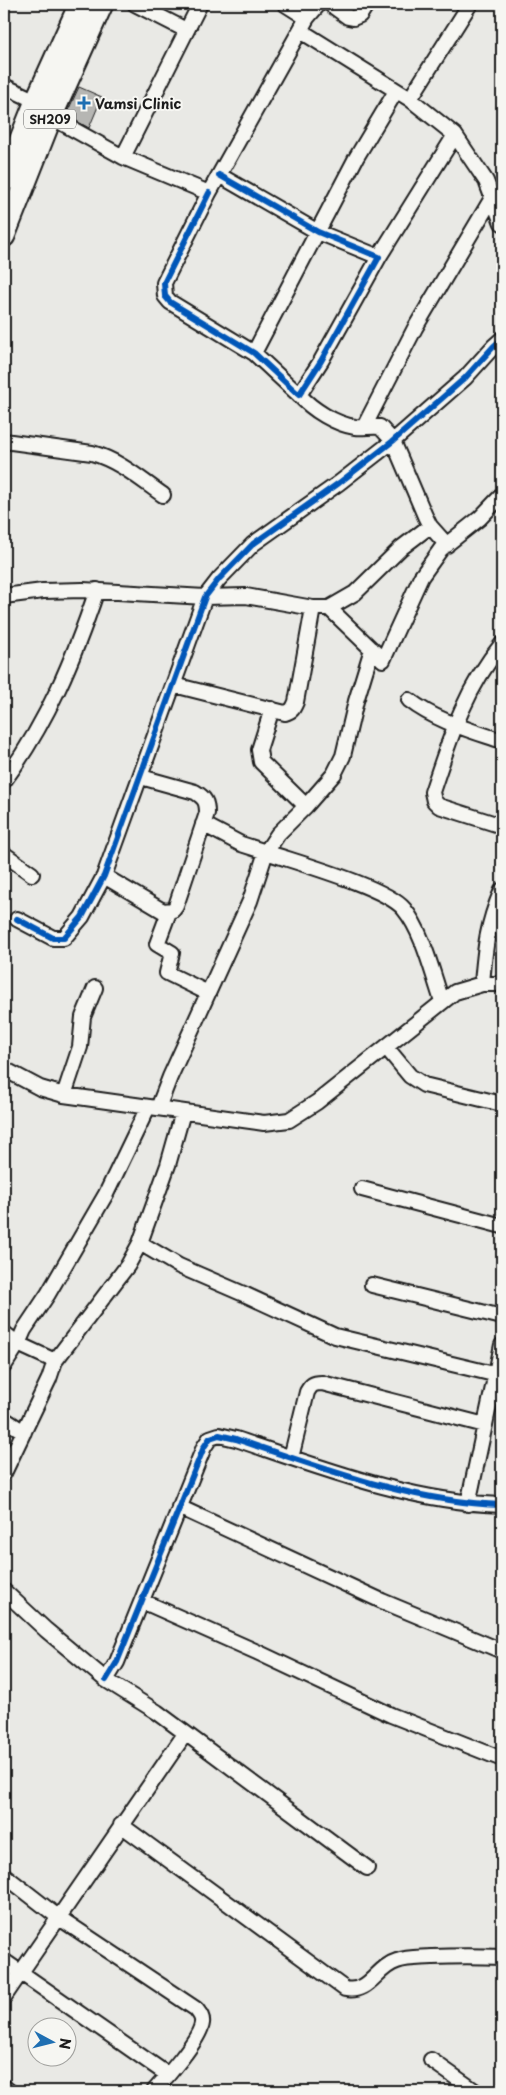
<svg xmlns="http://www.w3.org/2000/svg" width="506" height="2095" font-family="'Playpen Sans',sans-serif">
<rect width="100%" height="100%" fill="#e9e9e5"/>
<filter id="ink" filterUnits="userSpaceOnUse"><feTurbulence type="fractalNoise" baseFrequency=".02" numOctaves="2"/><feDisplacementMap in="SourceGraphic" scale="10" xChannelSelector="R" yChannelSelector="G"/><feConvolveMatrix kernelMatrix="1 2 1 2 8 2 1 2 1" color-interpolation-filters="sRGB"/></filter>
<g filter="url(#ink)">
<path fill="#b6b6b3" stroke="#1c1c1c" d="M 79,87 L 102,97 L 89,128 L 66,115 Z"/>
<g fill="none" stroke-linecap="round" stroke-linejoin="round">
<g stroke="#1c1c1c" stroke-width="18">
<path id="street" d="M 135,4 L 186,30
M 285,4 L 307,18
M 330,4 L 348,17 L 353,18 L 360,15 L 367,4
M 301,31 L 410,99 L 455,135 L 486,181 L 502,223
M 4,86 L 36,101
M 410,99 L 470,4
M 51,117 L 123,157 L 209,193 L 307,18 L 319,4
M 123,157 L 200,4
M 209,193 L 164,283 L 165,296 L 170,302 L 254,353 L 299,395 L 321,361 L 379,257 L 318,232 L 219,175
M 379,257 L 455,135
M 254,353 L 356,158 L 396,91
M 299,395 C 313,410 335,424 355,427 C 363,428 371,426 380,427 L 393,441 L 425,516 L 430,526 L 447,545
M 364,427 L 415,328 L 492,198
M 4,441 L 92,453 C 120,461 140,479 163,495
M 4,596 L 43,591 L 83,590 L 205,597 L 246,596 L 313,608 L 329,608 L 355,593 L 401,548 L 430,526
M 329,608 L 383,660 L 421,577 L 441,549 L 480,518 L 502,495
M 502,644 C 465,689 450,738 432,792 L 434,801 L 439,806 L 502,826
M 174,685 L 285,713 C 292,711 293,709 296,702 L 313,608
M 409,700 C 436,721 470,730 502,741
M 4,781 C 47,723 74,658 97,590
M 306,806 L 334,774 L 343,756 L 356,701 L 372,649
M 203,824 L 241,844 L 266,852 L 278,834 L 306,806 L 261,762 L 259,750 L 272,709
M 4,854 L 32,874
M 104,876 L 163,911 L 173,910 L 176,906 L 207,813 C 207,802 205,798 195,792 L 141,777
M 169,912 L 157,944 L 172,953 L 167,973 L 208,993
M 17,919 L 53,938 L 64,938 L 82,917 L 104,876 L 205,597 L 219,579 L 253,544 L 339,483 L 393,441 L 465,378 L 494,346 L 502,339
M 482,984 C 485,947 487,925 502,890
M 386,1047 L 410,1076 L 424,1085 L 502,1104
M 4,1069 L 40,1088 L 64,1095 L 264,1123 L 289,1120 L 317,1102 L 455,992 L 482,984 L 502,984
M 64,1095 L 80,1047 L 83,1017 L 95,988
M 158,1108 L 170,1077 L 250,901 L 266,852 C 295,862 386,887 404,909 C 423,932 432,972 442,1001
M 362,1189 L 502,1226
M 140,1243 L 179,1266 L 246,1295 L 335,1336 L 502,1376
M 372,1285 L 502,1317
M 4,1333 L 18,1344 L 55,1361
M 4,1366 L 18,1344 L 24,1330 L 48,1294 L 106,1194 L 148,1107
M 4,1419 L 24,1432
M 291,1458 L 307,1392 C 311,1385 313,1383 322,1383 L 485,1425
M 4,1473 L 49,1379 L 55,1361 L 128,1265 L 140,1243 L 168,1165 L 183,1112
M 468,1504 L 502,1345
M 179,1507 L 382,1601 L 502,1651
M 4,1591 L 46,1630 L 106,1680 L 157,1712 L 367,1868
M 142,1601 L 257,1652 L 391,1715 L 502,1759
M 106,1680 L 117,1662 L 204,1447 L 210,1438 L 219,1435 L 236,1439 C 322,1468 410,1502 502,1505
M 121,1825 L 345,1989 C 370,1994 376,1967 397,1961 C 408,1957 420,1958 432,1957 C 455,1956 479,1956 502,1957
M 4,1875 L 58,1917 L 196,2009 C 199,2013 203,2017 202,2023 C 201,2038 165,2079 154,2091
M 4,1961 L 168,2075
M 4,1997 L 185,1734
M 431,2060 L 475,2091
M 4,2087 L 9,2091"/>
</g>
<g stroke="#1c1c1c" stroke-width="25">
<path id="primary" d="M 4,181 L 36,101 L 80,4
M 4,236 L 51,117 L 102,4"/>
</g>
<use href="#street" stroke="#f6f6f2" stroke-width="14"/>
<use href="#primary" stroke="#f6f6f2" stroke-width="21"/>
<g stroke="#f6f6f2" stroke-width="9">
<path id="cycleway" d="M 209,193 L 164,283 L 165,296 L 170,302 L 254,353 L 299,395 L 321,361 L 379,257 L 318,232 L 219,175
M 17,919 L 53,938 L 64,938 L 82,917 L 104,876 L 205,597 L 219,579 L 253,544 L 339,483 L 393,441 L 465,378 L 494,346 L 502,339
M 106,1680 L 117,1662 L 204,1447 L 210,1438 L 219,1435 L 236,1439 C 322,1468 410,1502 502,1505"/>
</g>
<use href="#cycleway" stroke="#0057b8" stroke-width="6"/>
</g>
</g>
<path fill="#1f6fb2" stroke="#f6f6f2" stroke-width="2" d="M81.5 95.5h5v5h5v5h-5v5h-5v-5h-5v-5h5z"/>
<g text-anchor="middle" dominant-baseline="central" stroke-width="4" stroke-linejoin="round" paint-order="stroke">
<rect fill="#f6f6f2" stroke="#5d5d5c" stroke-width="1" x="24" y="109.5" width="52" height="19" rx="4"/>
<g font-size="12" font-weight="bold" fill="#1c1c1c">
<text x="50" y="119">SH209</text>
</g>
<g font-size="14" font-weight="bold" fill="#1c1c1c" stroke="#f6f6f2" text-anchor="start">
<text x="95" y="103">Vamsi Clinic</text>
</g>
</g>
<rect width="506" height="2095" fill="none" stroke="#f6f6f2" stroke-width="20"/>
<rect x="10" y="10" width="486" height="2075" fill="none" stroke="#1c1c1c" stroke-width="2" filter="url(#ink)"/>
<g transform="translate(52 2042) rotate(97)"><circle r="24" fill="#f6f6f2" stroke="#9f9f9c"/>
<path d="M0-4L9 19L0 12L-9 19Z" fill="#1f6fb2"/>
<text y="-8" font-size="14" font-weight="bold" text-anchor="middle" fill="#1c1c1c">N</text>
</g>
</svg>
